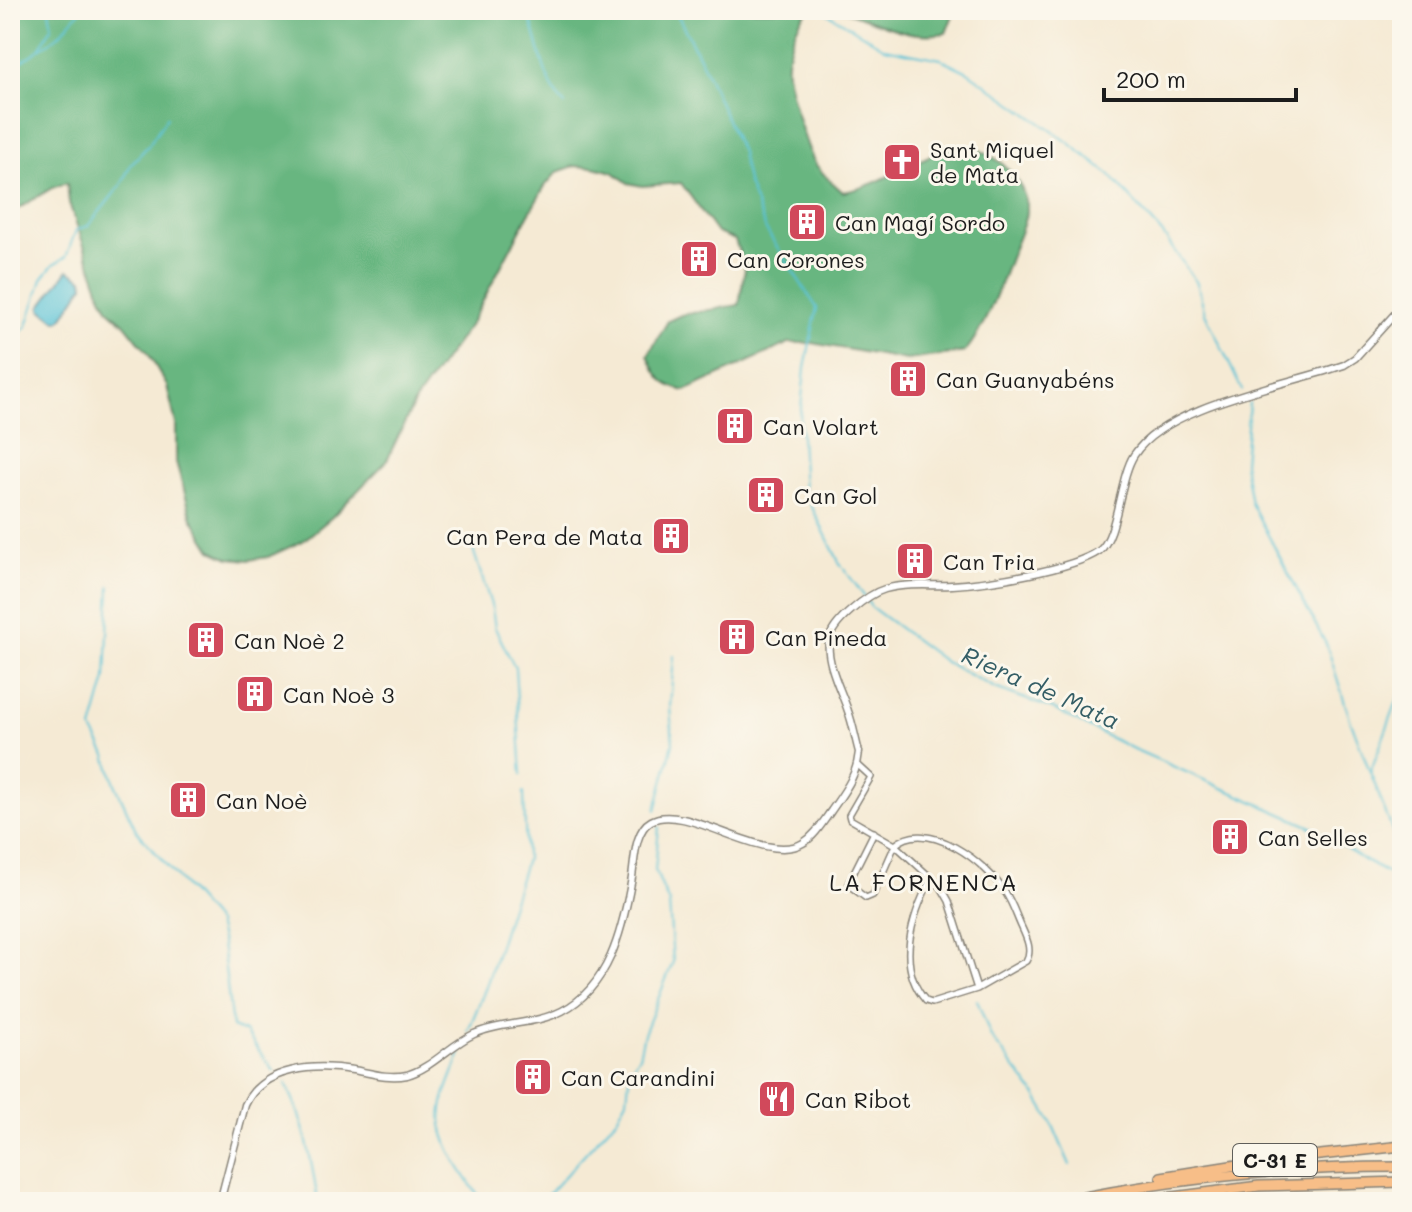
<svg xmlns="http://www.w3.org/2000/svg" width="1412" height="1212" font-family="Mali,sans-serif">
<rect width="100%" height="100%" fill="#fbf7ec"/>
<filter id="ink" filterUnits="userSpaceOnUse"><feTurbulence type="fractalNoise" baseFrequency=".0125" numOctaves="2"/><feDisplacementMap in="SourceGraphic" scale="16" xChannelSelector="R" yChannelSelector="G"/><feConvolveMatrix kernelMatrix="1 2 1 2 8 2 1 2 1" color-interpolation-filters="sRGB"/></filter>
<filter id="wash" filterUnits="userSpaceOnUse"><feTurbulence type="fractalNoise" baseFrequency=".006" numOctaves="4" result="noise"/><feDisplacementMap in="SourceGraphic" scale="32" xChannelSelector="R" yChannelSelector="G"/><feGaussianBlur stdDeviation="1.8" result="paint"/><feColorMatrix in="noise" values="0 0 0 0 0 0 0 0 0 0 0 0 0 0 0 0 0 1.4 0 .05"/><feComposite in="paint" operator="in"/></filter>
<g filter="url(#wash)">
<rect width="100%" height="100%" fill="#f5ead4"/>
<path fill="#68b680" stroke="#42694e" stroke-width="2" d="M 10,10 L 809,10 C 797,19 785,55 787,72 C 789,90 807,152 817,166 C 824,176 834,184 843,192 C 885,186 929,147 963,147 C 993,148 1029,181 1026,212 C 1025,225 1017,240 1012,253 C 999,287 988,323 965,352 L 907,360 L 812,343 L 789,343 L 685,391 C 663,386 656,376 648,355 L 668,321 L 681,315 L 739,305 L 745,269 L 735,240 L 717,233 L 681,183 L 642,186 L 628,183 L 613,172 L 594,167 L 574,166 L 557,172 L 545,186 L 525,221 L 471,323 L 415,401 L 386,462 L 332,517 L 303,541 L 268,557 L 249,560 L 229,558 L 212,550 L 192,518 L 176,462 L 176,424 L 167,386 L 148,353 L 124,323 L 109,310 L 101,294 L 69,203 L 67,183 L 52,188 L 10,214 Z
M 840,10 L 955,10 L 946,33 C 904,40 879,21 840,10 Z"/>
<path fill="#59c2d6" stroke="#3a6f79" stroke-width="2" d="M 68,270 L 83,279 L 84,285 L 61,320 L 56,321 L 41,309 L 41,306 Z"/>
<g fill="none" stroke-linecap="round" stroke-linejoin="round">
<path stroke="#59c2d6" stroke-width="2" d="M 527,10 C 539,39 542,82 565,105
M 675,10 L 704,67 L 741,152 L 747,181 L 766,230 L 817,308 L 805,368 L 800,419 L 804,491 L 839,562 L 864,596
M 822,10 L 885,48 L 941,59 L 968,72 L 1068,142 L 1111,176 L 1162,233 L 1197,283 L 1205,313 L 1242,390
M 39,49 L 52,27 L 49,10
M 10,70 L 58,36 L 81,10
M 10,342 L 27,326 L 42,279 L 53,265 L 66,257 L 76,230 L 88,226 L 121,185 L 131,164 L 148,146 L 167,117
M 1249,403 L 1244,463 L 1251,503 L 1327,646 L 1350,719 L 1399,848 L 1402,864
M 470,540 L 492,608 L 495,628 L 515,668 L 522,775
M 110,586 L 106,679 L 92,729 L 106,755 L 115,784 L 136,830 L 217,923 L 222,943 L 232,1027 L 245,1032 L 274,1071
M 867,601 L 871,607 L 945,662 L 995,688 L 1053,709 L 1129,747 L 1316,829 L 1363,860 L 1402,881
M 1370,773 L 1402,688
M 656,810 L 673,743 L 670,707 L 674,656
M 977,1000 L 991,1037 L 1035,1094 L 1051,1121 L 1070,1165
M 468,1031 L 486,987 L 526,859 L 524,792
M 461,1053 C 454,1074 438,1102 442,1125 C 446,1152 468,1181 483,1202
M 286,1084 C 306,1124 311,1159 318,1202
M 541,1202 L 617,1118 L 627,1099 L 630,1070 L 639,1056 L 644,1034 L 673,962 L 669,903 L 655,870 L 659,827"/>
</g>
</g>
<g filter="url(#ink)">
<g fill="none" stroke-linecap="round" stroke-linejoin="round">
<g stroke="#888378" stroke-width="8">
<path id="minor" d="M 858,765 L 871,777 L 849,815 L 850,819 L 895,845 L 941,887 L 949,901 L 977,989
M 874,832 L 849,882 L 850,886 L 866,898 L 873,895 L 895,845
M 895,845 C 928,817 986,863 1005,892 C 1012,902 1016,915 1021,926 C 1026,937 1033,950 1026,961 L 977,989 L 932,1003 L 926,1001 C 895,966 912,915 931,879"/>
</g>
<g stroke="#888378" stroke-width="9">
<path id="tertiary" d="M 220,1202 L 245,1105 C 263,1066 316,1064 353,1070 C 370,1073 389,1079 407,1075 C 432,1068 450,1045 474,1034 C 501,1022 534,1025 562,1011 C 609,987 622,931 631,883 C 635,865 633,831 651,821 C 685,801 765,866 803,843 C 815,836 823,822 831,811 C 844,792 857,776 859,752 C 855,738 853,724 848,711 C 841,690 826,663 829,641 C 831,623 868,594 885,589 C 906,583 930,586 952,585 C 987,583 1071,570 1099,551 C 1118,537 1119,478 1134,455 C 1167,404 1288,385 1344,365 L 1355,358 L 1402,306"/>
</g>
<g stroke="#888378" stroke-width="12">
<path id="motorway" d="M 1161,1177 L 1256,1162 L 1402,1146
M 1059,1202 C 1174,1178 1284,1167 1402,1167
M 1134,1202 L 1259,1186 L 1402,1182
M 1393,1202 L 1402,1195"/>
</g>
<use href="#minor" stroke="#fff" stroke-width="5"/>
<use href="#tertiary" stroke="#fff" stroke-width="6"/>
<use href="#motorway" stroke="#f7be88" stroke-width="9"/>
</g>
</g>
<defs>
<g id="church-square" transform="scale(2)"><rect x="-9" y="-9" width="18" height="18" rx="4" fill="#d1495b" stroke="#fbf7ec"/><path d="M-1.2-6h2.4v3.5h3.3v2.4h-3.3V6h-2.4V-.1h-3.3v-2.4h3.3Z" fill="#fff"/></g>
<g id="building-square" transform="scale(2)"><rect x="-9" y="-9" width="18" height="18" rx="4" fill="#d1495b" stroke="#fbf7ec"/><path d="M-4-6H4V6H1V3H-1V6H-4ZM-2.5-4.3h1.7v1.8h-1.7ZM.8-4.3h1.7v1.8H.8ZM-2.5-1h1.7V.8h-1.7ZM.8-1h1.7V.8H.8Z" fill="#fff"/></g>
<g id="restaurant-square" transform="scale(2)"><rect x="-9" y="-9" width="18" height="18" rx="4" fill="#d1495b" stroke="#fbf7ec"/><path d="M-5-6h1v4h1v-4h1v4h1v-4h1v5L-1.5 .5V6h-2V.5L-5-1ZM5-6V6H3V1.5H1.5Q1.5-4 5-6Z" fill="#fff"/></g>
</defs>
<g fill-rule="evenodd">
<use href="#church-square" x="902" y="162"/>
<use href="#building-square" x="807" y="222"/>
<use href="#building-square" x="699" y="259"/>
<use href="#building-square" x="908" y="379"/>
<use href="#building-square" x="735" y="426"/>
<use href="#building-square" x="766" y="495"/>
<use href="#building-square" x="671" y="536"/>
<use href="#building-square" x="915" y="561"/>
<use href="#building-square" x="737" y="637"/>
<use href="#building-square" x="206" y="640"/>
<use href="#building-square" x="255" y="694"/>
<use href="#building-square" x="188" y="800"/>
<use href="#building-square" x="1230" y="837"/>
<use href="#building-square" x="533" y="1077"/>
<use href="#restaurant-square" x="777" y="1099"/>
</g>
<g text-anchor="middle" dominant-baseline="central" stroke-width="6" stroke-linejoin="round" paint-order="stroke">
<rect fill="#fbf7ec" stroke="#5f5e5a" stroke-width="2" x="1233" y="1144" width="84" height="32" rx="6"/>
<g font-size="20" font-weight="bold" fill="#1c1c1c">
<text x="1275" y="1160">C-31 E</text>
</g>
<g font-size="22" fill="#1c1c1c" stroke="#fbf7ec" text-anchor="start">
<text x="930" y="149">Sant Miquel<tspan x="930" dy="25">de Mata</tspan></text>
<text x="835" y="222">Can Magí Sordo</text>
<text x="727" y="259">Can Corones</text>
<text x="936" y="379">Can Guanyabéns</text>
<text x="763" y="426">Can Volart</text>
<text x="794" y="495">Can Gol</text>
<text x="643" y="536" text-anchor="end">Can Pera de Mata</text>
<text x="943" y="561">Can Tria</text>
<text x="765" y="637">Can Pineda</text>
<text x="234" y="640">Can Noè 2</text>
<text x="283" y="694">Can Noè 3</text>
<text x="216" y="800">Can Noè</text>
<text x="1258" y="837">Can Selles</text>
<text x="561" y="1077">Can Carandini</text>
<text x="805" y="1099">Can Ribot</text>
</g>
<g font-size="24" font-style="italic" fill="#345e66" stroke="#fbf7ec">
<text transform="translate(1041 687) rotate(24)">Riera de Mata</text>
</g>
<g font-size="24" letter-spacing="2" fill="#1c1c1c" stroke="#fbf7ec">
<text x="924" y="881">LA FORNENCA</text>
</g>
</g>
<rect width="1412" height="1212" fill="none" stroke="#fbf7ec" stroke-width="40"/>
<path d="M1104 88v12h192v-12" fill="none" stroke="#1c1c1c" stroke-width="4"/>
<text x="1116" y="88" font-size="24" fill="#1c1c1c" stroke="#fbf7ec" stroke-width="6" paint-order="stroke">200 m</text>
</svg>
